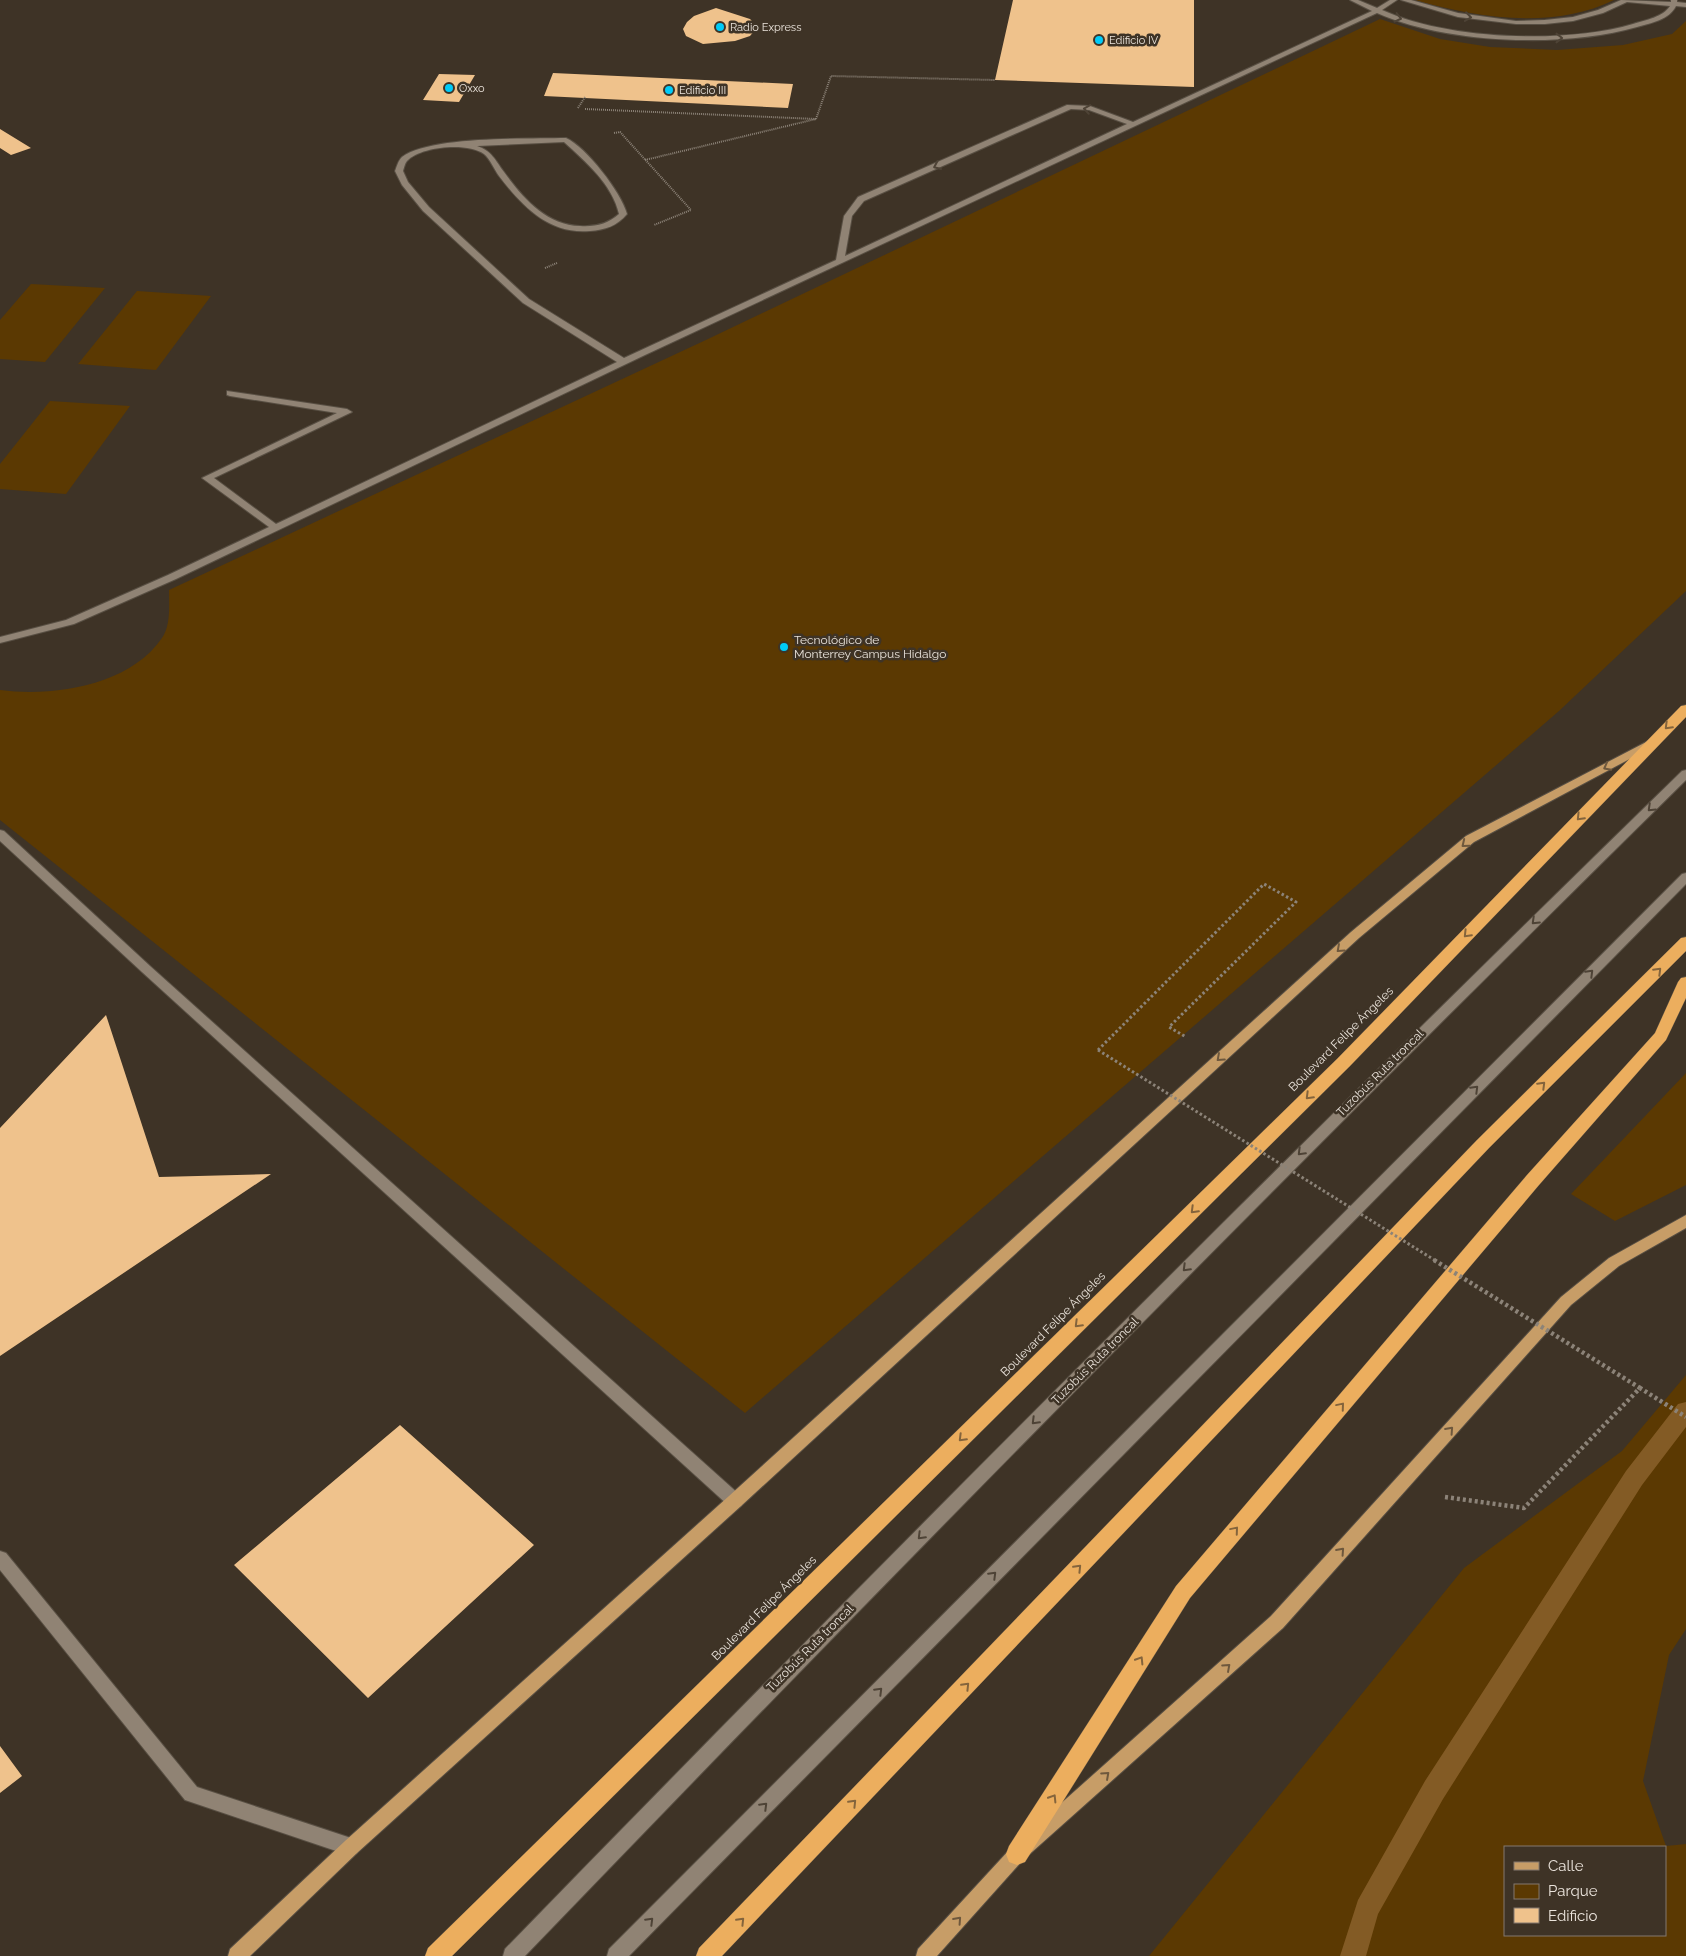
<svg xmlns="http://www.w3.org/2000/svg" width="1686" height="1956" font-family="Raleway,sans-serif">
<rect width="100%" height="100%" fill="#3e3326"/>
<path fill="#5b3902" fill-rule="evenodd" d="M 1415,0 L 1614,0 C 1553,30 1477,18 1415,0 Z
M 1380,19 L 1440,39 L 1490,47 L 1557,50 L 1623,45 L 1672,34 L 1686,21 L 1686,591 L 1559,711 L 745,1413 L 0,820 L 0,690 C 53,697 129,686 162,638 C 171,625 169,605 169,590 L 708,339 Z
M 31,284 L 105,288 L 45,362 L 0,359 L 0,320 Z
M 137,291 L 211,296 L 156,370 L 78,364 Z
M 50,401 L 130,406 L 66,494 L 0,489 L 0,464 Z
M 1686,1073 L 1686,1185 L 1615,1221 L 1571,1194 Z
M 1686,1375 L 1686,1629 L 1669,1655 L 1643,1781 L 1666,1846 L 1686,1844 L 1686,1956 L 1149,1956 L 1464,1568 L 1622,1451 ZM 1505,1847 L 1665,1847 L 1665,1935 L 1505,1935 Z"/>
<g fill="none" stroke-linecap="round" stroke-linejoin="round">
<path fill="#835b25" fill-rule="evenodd" d="M 1686,1402 L 1686,1427 L 1642,1485 L 1443,1799 L 1378,1914 L 1366,1956 L 1340,1956 L 1358,1900 L 1425,1781 L 1626,1471 L 1678,1404 Z"/>
</g>
<path fill="#efc28c" d="M 1013,0 L 1194,0 L 1194,87 L 995,80 Z
M 716,8 L 750,19 L 756,25 L 755,30 L 750,36 L 735,41 L 703,44 L 686,36 L 683,29 L 687,22 L 694,16 Z
M 553,73 L 793,84 L 788,108 L 544,96 Z
M 439,74 L 475,75 L 459,102 L 423,100 Z
M 0,129 L 31,148 L 11,155 L 0,148 Z
M 106,1015 L 159,1177 L 271,1174 L 0,1356 L 0,1128 Z
M 400,1425 L 534,1545 L 368,1698 L 234,1565 Z
M 0,1746 L 22,1776 L 0,1793 Z"/>
<g fill="none" stroke-linecap="round" stroke-linejoin="round">
<g stroke="#584f43" stroke-width="2">
<path id="minor" d="M 1350,0 L 1358,0 L 1377,8 L 1390,0 L 1397,0 L 1382,10 C 1448,40 1565,44 1633,24 C 1646,20 1663,17 1670,6 L 1627,2 L 1603,13 L 1573,21 L 1545,24 L 1516,24 L 1458,17 L 1401,0 L 1411,0 L 1458,13 L 1516,21 L 1545,20 L 1573,17 L 1598,10 L 1621,0 L 1671,2 L 1671,0 L 1677,0 L 1677,2 L 1686,3 L 1686,7 L 1676,6 C 1669,20 1651,23 1637,27 C 1564,48 1447,44 1377,13 L 645,355 L 176,579 L 74,624 L 0,643 L 0,637 L 66,620 L 168,575 L 269,527 L 202,478 L 337,413 L 230,396 L 227,395 L 227,391 L 347,409 L 352,412 L 214,478 L 276,524 L 617,362 L 523,303 L 423,211 L 402,185 L 395,171 C 397,166 398,161 402,157 C 430,136 528,139 566,138 C 586,147 621,192 627,214 C 617,226 605,230 590,231 C 549,235 522,206 499,176 C 494,169 490,159 484,154 C 468,142 421,146 407,161 C 405,163 404,168 403,171 L 408,182 L 429,207 L 529,299 L 624,358 L 836,260 L 844,216 L 858,197 L 1067,105 L 1090,106 L 1133,122 L 1372,11 ZM 1071,109 L 1089,110 L 1127,124 L 845,256 L 852,216 L 864,201 ZM 564,142 C 586,162 612,184 619,214 C 608,224 595,227 580,226 C 546,225 523,198 504,172 C 495,160 492,151 477,146 Z
M 1686,770 L 1686,780 C 1293,1167 907,1559 525,1956 L 503,1956 L 505,1949 C 892,1551 1284,1159 1682,771 Z
M 0,830 L 4,831 L 150,966 L 741,1496 L 743,1501 L 741,1506 L 735,1508 L 729,1506 L 142,972 L 0,841 Z
M 1686,873 L 1686,884 L 629,1956 L 607,1956 L 609,1949 L 1682,874 Z
M 0,1551 L 6,1553 L 197,1787 L 351,1838 L 357,1841 L 360,1847 L 357,1853 L 351,1856 L 185,1800 L 0,1570 Z"/>
</g>
<g stroke="#584f43" stroke-width="2">
<path id="major" d="M 1650,740 L 1654,742 L 1656,744 L 1654,746 L 1474,842 L 1359,938 L 741,1506 L 357,1853 L 250,1956 L 228,1956 L 230,1949 L 345,1841 L 729,1496 L 1351,932 L 1466,836 Z
M 1686,1215 L 1686,1228 L 1619,1266 L 1571,1305 L 1283,1628 L 1023,1860 L 937,1956 L 916,1956 L 918,1949 L 1011,1848 L 1271,1616 L 1561,1297 L 1609,1258 Z"/>
</g>
<g stroke="#584f43" stroke-width="1">
<path id="highway" d="M 1686,705 L 1686,717 L 1350,1066 L 452,1956 L 425,1956 L 428,1948 L 1338,1058 L 1681,706 Z
M 1686,937 L 1686,951 L 1489,1148 L 722,1956 L 696,1956 L 699,1948 L 1477,1140 L 1681,938 Z
M 1686,977 L 1686,998 L 1666,1040 L 1539,1185 L 1190,1598 L 1025,1862 L 1017,1865 L 1009,1862 L 1006,1854 L 1009,1846 L 1176,1586 L 1527,1175 L 1655,1033 L 1678,982 L 1681,978 Z"/>
</g>
<path stroke="#8c8378" stroke-width="2" stroke-dasharray="1 1" stroke-linecap="butt" d="M 578,108 L 585,97
M 585,109 L 816,119 L 645,160
M 816,119 L 831,76 L 995,80
M 614,133 L 620,132 L 691,210 L 654,225
M 545,268 L 557,263"/>
<path stroke="#8c8378" stroke-width="3" stroke-dasharray="2.5 2.5" stroke-linecap="butt" d="M 1098,1050 L 1264,884 L 1296,902 L 1169,1027 L 1186,1037"/>
<path stroke="#8c8378" stroke-width="4.5" stroke-dasharray="3 3" stroke-linecap="butt" d="M 1445,1497 L 1524,1508 L 1640,1388 L 1686,1417"/>
<use href="#minor" fill="#908374" fill-rule="evenodd"/>
<use href="#major" fill="#c79d67" fill-rule="evenodd"/>
<use href="#highway" fill="#ecae5e" fill-rule="evenodd"/>
<path stroke="#8c8378" stroke-width="3" stroke-dasharray="2.5 2.5" stroke-linecap="butt" d="M 1098,1050 L 1436,1261"/>
<path stroke="#8c8378" stroke-width="4.5" stroke-dasharray="3 3" stroke-linecap="butt" d="M 1434,1260 L 1640,1388"/>
</g>
<defs><path id="oneway-chevron" d="M-2-3.5L2.5 0L-2 3.5" fill="none" stroke-width="1.6" stroke-linecap="round" stroke-linejoin="round" transform="scale(1.25)"/></defs>
<g stroke="#4e4336">
<use href="#oneway-chevron" transform="translate(1468 17) rotate(8)"/>
<use href="#oneway-chevron" transform="translate(1398 18) rotate(14)"/>
<use href="#oneway-chevron" transform="translate(1559 38)"/>
<use href="#oneway-chevron" transform="translate(1087 109) rotate(-171)"/>
<use href="#oneway-chevron" transform="translate(937 166) rotate(156)"/>
<use href="#oneway-chevron" transform="translate(1651 808) rotate(136)"/>
<use href="#oneway-chevron" transform="translate(1535 921) rotate(136)"/>
<use href="#oneway-chevron" transform="translate(1590 973) rotate(-45)"/>
<use href="#oneway-chevron" transform="translate(1475 1089) rotate(-45)"/>
<use href="#oneway-chevron" transform="translate(1301 1152) rotate(135)"/>
<use href="#oneway-chevron" transform="translate(1186 1268) rotate(135)"/>
<use href="#oneway-chevron" transform="translate(1035 1421) rotate(135)"/>
<use href="#oneway-chevron" transform="translate(921 1536) rotate(135)"/>
<use href="#oneway-chevron" transform="translate(993 1575) rotate(-45)"/>
<use href="#oneway-chevron" transform="translate(879 1691) rotate(-45)"/>
<use href="#oneway-chevron" transform="translate(764 1806) rotate(-45)"/>
<use href="#oneway-chevron" transform="translate(650 1921) rotate(-45)"/>
</g>
<g stroke="#84643c">
<use href="#oneway-chevron" transform="translate(1668 726) rotate(135)"/>
<use href="#oneway-chevron" transform="translate(1580 817) rotate(134)"/>
<use href="#oneway-chevron" transform="translate(1467 934) rotate(134)"/>
<use href="#oneway-chevron" transform="translate(1658 971) rotate(-45)"/>
<use href="#oneway-chevron" transform="translate(1542 1085) rotate(-45)"/>
<use href="#oneway-chevron" transform="translate(1309 1096) rotate(135)"/>
<use href="#oneway-chevron" transform="translate(1194 1210) rotate(135)"/>
<use href="#oneway-chevron" transform="translate(1078 1324) rotate(135)"/>
<use href="#oneway-chevron" transform="translate(1341 1406) rotate(-50)"/>
<use href="#oneway-chevron" transform="translate(962 1438) rotate(135)"/>
<use href="#oneway-chevron" transform="translate(1235 1530) rotate(-50)"/>
<use href="#oneway-chevron" transform="translate(1078 1568) rotate(-46)"/>
<use href="#oneway-chevron" transform="translate(1140 1660) rotate(-58)"/>
<use href="#oneway-chevron" transform="translate(966 1686) rotate(-46)"/>
<use href="#oneway-chevron" transform="translate(1053 1798) rotate(-58)"/>
<use href="#oneway-chevron" transform="translate(853 1803) rotate(-46)"/>
<use href="#oneway-chevron" transform="translate(741 1921) rotate(-46)"/>
</g>
<g stroke="#6e583d">
<use href="#oneway-chevron" transform="translate(1607 767) rotate(152)"/>
<use href="#oneway-chevron" transform="translate(1465 844) rotate(141)"/>
<use href="#oneway-chevron" transform="translate(1340 949) rotate(138)"/>
<use href="#oneway-chevron" transform="translate(1220 1058) rotate(138)"/>
<use href="#oneway-chevron" transform="translate(1450 1430) rotate(-48)"/>
<use href="#oneway-chevron" transform="translate(1341 1551) rotate(-48)"/>
<use href="#oneway-chevron" transform="translate(1227 1667) rotate(-42)"/>
<use href="#oneway-chevron" transform="translate(1106 1775) rotate(-42)"/>
<use href="#oneway-chevron" transform="translate(958 1920) rotate(-48)"/>
</g>
<g fill="#00cbf8" stroke="#3e3326" stroke-width="2">
<circle cx="720" cy="27" r="5"/>
<circle cx="1099" cy="40" r="5"/>
<circle cx="449" cy="88" r="5"/>
<circle cx="669" cy="90" r="5"/>
<circle cx="784" cy="647" r="5"/>
</g>
<g text-anchor="middle" dominant-baseline="central" stroke-width="5" stroke-linejoin="round" paint-order="stroke">
<g font-size="11" fill="#eae3db" stroke="#3e3326" text-anchor="start">
<text x="730" y="27">Radio Express</text>
<text x="1109" y="40">Edificio IV</text>
<text x="459" y="88">Oxxo</text>
<text x="679" y="90">Edificio III</text>
</g>
<g font-size="12" fill="#eae3db" stroke="#3e3326" text-anchor="start">
<text x="794" y="640">Tecnológico de<tspan x="794" dy="14">Monterrey Campus Hidalgo</tspan></text>
</g>
<g font-size="12" fill="#eae3db" stroke="#3e3326">
<text transform="translate(1341 1039) rotate(-45)">Boulevard Felipe Ángeles</text>
<text transform="translate(1380 1073) rotate(-45)">Tuzobús Ruta troncal</text>
<text transform="translate(1053 1324) rotate(-45)">Boulevard Felipe Ángeles</text>
<text transform="translate(1095 1361) rotate(-45)">Tuzobús Ruta troncal</text>
<text transform="translate(764 1608) rotate(-45)">Boulevard Felipe Ángeles</text>
<text transform="translate(810 1648) rotate(-45)">Tuzobús Ruta troncal</text>
</g>
</g>
<rect x="1504" y="1846" width="162" height="90" fill="#3e3326" stroke="#83796e"/>
<rect x="1514" y="1862" width="25" height="8" fill="#c79d67" stroke="#83796e"/>
<text x="1548" y="1871" font-size="15" fill="#eae3db">Calle</text>
<rect x="1514" y="1884" width="25" height="15" fill="#5b3902" stroke="#83796e"/>
<text x="1548" y="1896" font-size="15" fill="#eae3db">Parque</text>
<rect x="1514" y="1908" width="25" height="15" fill="#efc28c" stroke="#83796e"/>
<text x="1548" y="1921" font-size="15" fill="#eae3db">Edificio</text>
</svg>
